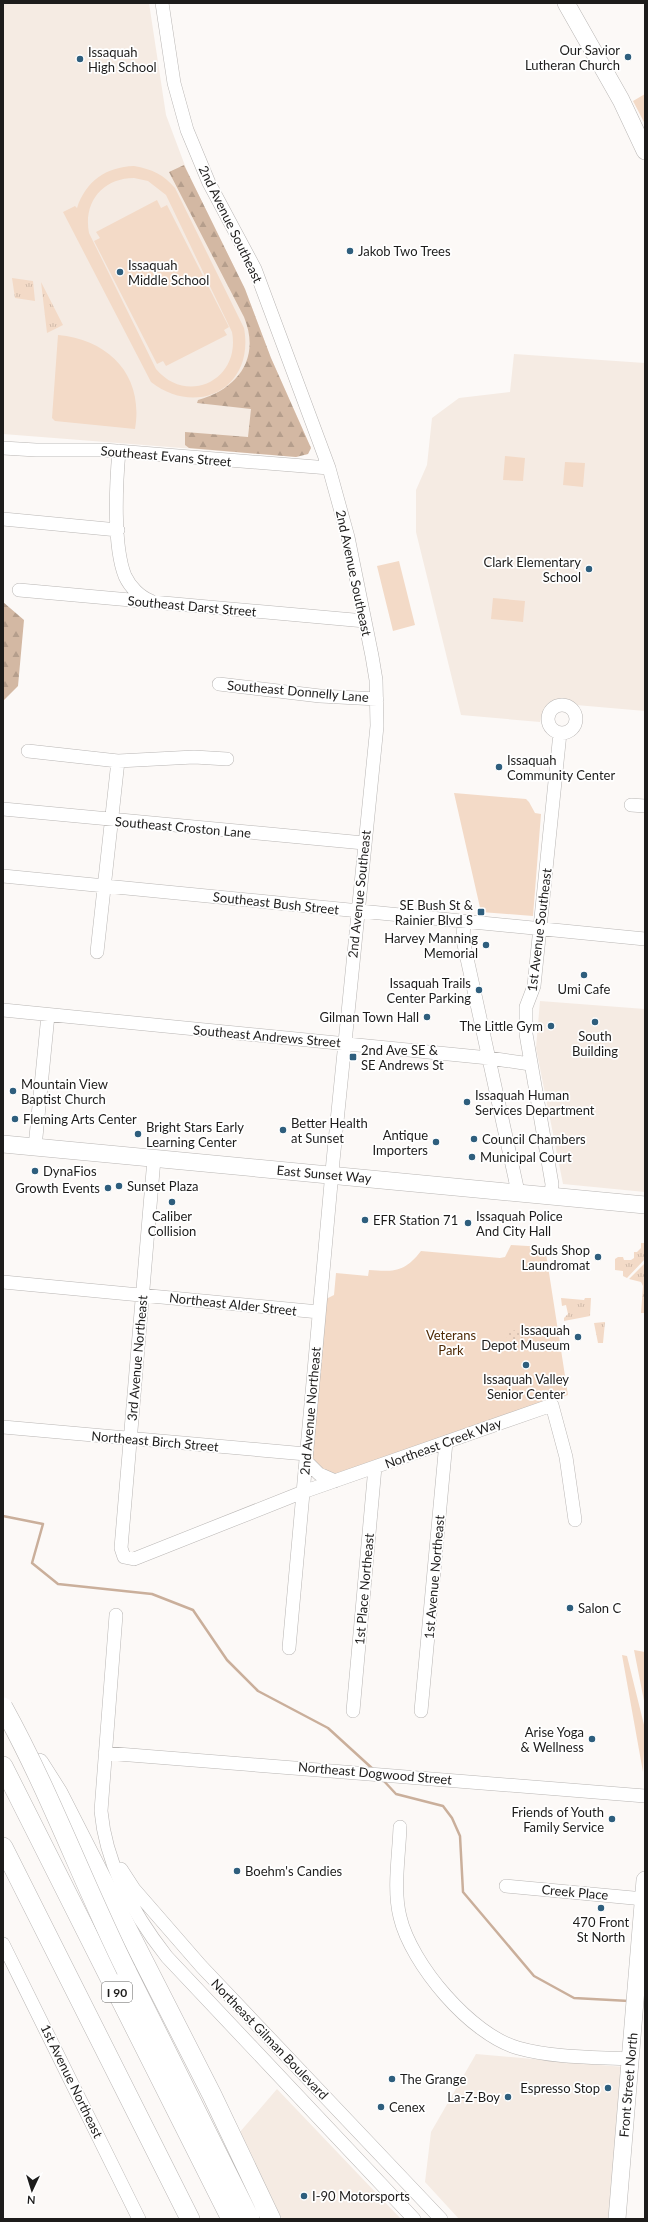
<svg xmlns="http://www.w3.org/2000/svg" width="648" height="2222" font-family="Lato,sans-serif">
<defs>
<pattern id="grass-tufts" width="24" height="20" patternUnits="userSpaceOnUse"><rect width="24" height="20" fill="#f3dac7"/><path d="M3 7l-1-3M5 7V3M7 7l1-3M15 17l-1-3M17 17v-4M19 17l1-3" fill="none" stroke="#d0baaa"/></pattern>
<pattern id="forest-firs" width="22" height="20" patternUnits="userSpaceOnUse"><rect width="22" height="20" fill="#d3b8a3"/><path d="M5 1l3.5 6h-7zM16 11l3.5 6h-7z" fill="#b59e8c"/></pattern>
<pattern id="garden-dots" width="8" height="8" patternUnits="userSpaceOnUse"><rect width="8" height="8" fill="#f3dac7"/><path d="M2 2h.1M6 6h.1" fill="none" stroke="#d0baaa" stroke-width="1.8" stroke-linecap="round"/></pattern>
</defs>
<rect width="100%" height="100%" fill="#fcf9f7"/>
<path fill="#f5ebe3" d="M 3,3 L 149,3 L 166,115 L 187,171 L 245,289 L 271,358 L 311,448 L 308,454 L 296,457 L 3,434 Z
M 514,354 L 645,363 L 645,711 L 576,705 L 570,700 L 560,699 L 550,702 L 545,708 L 540,722 L 461,715 L 416,532 L 416,490 L 427,465 L 432,418 L 459,398 L 510,392 Z
M 540,1001 L 645,1009 L 645,1192 L 563,1184 L 536,1048 Z
M 476,2054 L 624,2067 L 610,2219 L 459,2219 L 425,2182 L 431,2132 Z
M 277,2089 L 401,2219 L 282,2219 L 239,2133 Z"/>
<path fill="url(#grass-tufts)" d="M 12,278 L 33,281 L 35,301 L 15,298 Z
M 41,282 L 63,325 L 47,333 Z
M 641,1243 L 645,1243 L 645,1259 L 627,1278 L 623,1276 L 623,1271 L 615,1270 L 615,1259 L 618,1257 L 623,1257 L 624,1260 L 631,1260 L 634,1258 L 634,1252 L 637,1252 L 641,1248 Z
M 645,1263 L 645,1313 L 641,1313 L 643,1286 L 641,1282 L 629,1279 Z
M 561,1298 L 584,1300 L 585,1298 L 591,1298 L 590,1316 L 564,1321 L 564,1318 L 568,1314 L 566,1305 L 562,1306 Z
M 605,1322 L 603,1343 L 598,1343 L 594,1323 Z"/>
<path fill="url(#forest-firs)" d="M 184,165 L 245,289 L 271,358 L 311,448 L 308,454 L 296,457 L 189,448 L 185,445 L 185,432 L 248,437 L 251,409 L 197,403 L 198,400 C 238,389 261,358 244,317 L 169,172 Z
M 3,602 L 24,620 L 18,686 L 3,701 Z"/>
<path fill="#f3dac7" fill-rule="evenodd" d="M 645,94 L 645,124 L 633,101 Z
M 134,166 C 152,169 164,175 175,188 L 244,328 C 255,388 197,418 151,382 L 63,212 L 75,206 L 77,208 C 86,181 106,167 134,166 ZM 134,178 L 148,181 L 166,195 L 232,332 C 241,380 187,406 156,369 L 89,233 C 83,202 103,178 134,178 Z
M 157,200 L 161,208 L 167,205 L 229,327 L 224,330 L 227,335 L 166,366 L 163,361 L 157,364 L 94,241 L 100,238 L 96,232 Z
M 58,335 C 110,340 144,376 135,429 L 55,421 L 52,418 Z
M 505,456 L 525,458 L 523,481 L 503,480 Z
M 565,462 L 585,463 L 583,487 L 563,485 Z
M 399,561 L 415,625 L 393,631 L 377,566 Z
M 493,598 L 525,601 L 523,622 L 491,619 Z
M 454,793 L 526,799 L 529,802 L 535,813 L 541,814 L 533,916 L 481,912 Z
M 511,1245 L 545,1247 L 568,1395 L 459,1434 L 335,1476 L 314,1465 L 312,1456 L 326,1299 L 334,1295 L 336,1273 L 368,1276 L 369,1270 C 394,1272 405,1272 421,1251 L 500,1258 L 505,1257 Z
M 634,1650 L 645,1652 L 645,1706 Z
M 622,1655 L 627,1656 L 645,1729 L 643,1772 Z"/>
<path fill="url(#garden-dots)" d="M 521,1329 L 523,1339 L 508,1344 L 506,1332 Z"/>
<g fill="none" stroke-linecap="round" stroke-linejoin="round">
<path stroke="#caaf9b" stroke-width="2.5" d="M 3,1516 L 43,1524 L 32,1563 L 58,1584 L 152,1594 L 193,1610 L 227,1660 L 258,1691 L 328,1728 L 374,1770
M 383,1780 L 396,1794 L 443,1806 L 452,1818 L 460,1836 L 463,1892 L 534,1976 L 574,1998 L 629,2001"/>
<g stroke="#b9b6b4" stroke-width="14">
<path id="minor" d="M 162,3 L 174,83 L 187,130 L 209,183 L 255,269 L 329,468 L 348,537 L 372,656 L 376,680 L 377,726 L 333,1161 L 289,1648
M 3,448 L 36,450 L 104,450 L 329,468
M 119,451 C 116,484 113,546 125,576 C 130,587 140,597 151,601
M 3,519 L 118,530
M 19,590 L 365,621
M 219,684 L 320,696 L 377,699
M548 719a14 14 0 1 1 28 0a14 14 0 1 1-28 0Z
M 28,751 L 118,761 L 194,757 L 227,759
M 631,805 L 645,806
M 3,809 L 364,843
M 3,876 L 645,939
M 464,921 L 463,940 L 518,1192
M 97,952 L 118,761
M 3,1010 L 489,1058 L 530,1064
M 35,1147 L 48,1015
M 154,1159 L 121,1548 L 124,1557 L 134,1559 L 303,1492 L 552,1405 L 566,1457 L 575,1520
M 551,1195 L 552,1184 L 526,1034 L 526,1007 L 534,986 L 560,733
M 3,1282 L 319,1312
M 3,1427 L 306,1454
M 306,1461 L 319,1474 L 335,1481
M 116,1615 L 101,1811 C 106,1865 133,1914 167,1957 L 414,2219
M 353,1711 L 375,1467
M 421,1711 L 446,1442
M 105,1753 L 645,1796
M 400,1827 C 399,1856 393,1889 400,1917 C 411,1964 471,2035 518,2048 C 554,2058 593,2057 630,2059
M 121,1869 L 134,1889 L 201,1966 L 441,2219
M 506,1886 L 644,1899
M 3,1944 L 139,2219"/>
</g>
<g stroke="#b9b6b4" stroke-width="18">
<path id="major" d="M 566,3 L 621,100 L 645,151
M 3,1144 L 645,1205
M 617,2219 L 645,1880"/>
</g>
<g stroke="#b9b6b4" stroke-width="20">
<path id="highway" d="M 39,1763 L 58,1793 L 212,2095 L 271,2219
M 3,1766 L 231,2219
M 3,1847 L 190,2219
M 126,1970 L 250,2219"/>
</g>
<use href="#minor" stroke="#fff" stroke-width="13"/>
<use href="#major" stroke="#fff" stroke-width="17"/>
<use href="#highway" stroke="#fff" stroke-width="19"/>
<g stroke="#b9b6b4" stroke-width="20" stroke-linecap="butt">
<path id="highway-bridge" d="M 3,1707 C 50,1792 83,1883 126,1970"/>
</g>
<use href="#highway-bridge" stroke="#fff" stroke-width="19"/>
</g>
<g fill="#2e5e7d" stroke="#fff" stroke-width="1.5">
<circle cx="628" cy="57" r="4"/>
<circle cx="80" cy="59" r="4"/>
<circle cx="350" cy="251" r="4"/>
<circle cx="120" cy="272" r="4"/>
<circle cx="589" cy="569" r="4"/>
<circle cx="499" cy="767" r="4"/>
<rect x="477" y="908" width="8" height="8" rx="2"/>
<circle cx="486" cy="945" r="4"/>
<circle cx="584" cy="975" r="4"/>
<circle cx="479" cy="990" r="4"/>
<circle cx="427" cy="1017" r="4"/>
<circle cx="595" cy="1022" r="4"/>
<circle cx="551" cy="1026" r="4"/>
<rect x="349" y="1053" width="8" height="8" rx="2"/>
<circle cx="13" cy="1091" r="4"/>
<circle cx="467" cy="1102" r="4"/>
<circle cx="15" cy="1119" r="4"/>
<circle cx="283" cy="1130" r="4"/>
<circle cx="138" cy="1134" r="4"/>
<circle cx="474" cy="1139" r="4"/>
<circle cx="436" cy="1142" r="4"/>
<circle cx="472" cy="1157" r="4"/>
<circle cx="35" cy="1171" r="4"/>
<circle cx="119" cy="1186" r="4"/>
<circle cx="108" cy="1188" r="4"/>
<circle cx="172" cy="1202" r="4"/>
<circle cx="365" cy="1220" r="4"/>
<circle cx="468" cy="1223" r="4"/>
<circle cx="598" cy="1257" r="4"/>
<circle cx="578" cy="1337" r="4"/>
<circle cx="526" cy="1365" r="4"/>
<circle cx="570" cy="1608" r="4"/>
<circle cx="592" cy="1739" r="4"/>
<circle cx="612" cy="1819" r="4"/>
<circle cx="237" cy="1871" r="4"/>
<circle cx="601" cy="1908" r="4"/>
<circle cx="392" cy="2079" r="4"/>
<circle cx="608" cy="2088" r="4"/>
<circle cx="508" cy="2097" r="4"/>
<circle cx="381" cy="2107" r="4"/>
<circle cx="304" cy="2196" r="4"/>
</g>
<g text-anchor="middle" dominant-baseline="central" stroke-width="3.5" stroke-linejoin="round" paint-order="stroke">
<rect fill="#fff" stroke="#61605f" stroke-width="1" x="102" y="1982" width="30" height="20" rx="3"/>
<g font-size="12" font-weight="bold" fill="#1d1c1b">
<text x="117" y="1992">I 90</text>
</g>
<g font-size="13" fill="#1d1c1b" stroke="#fff" text-anchor="start">
<text x="620" y="50" text-anchor="end">Our Savior<tspan x="620" dy="15">Lutheran Church</tspan></text>
<text x="88" y="52">Issaquah<tspan x="88" dy="15">High School</tspan></text>
<text x="358" y="251">Jakob Two Trees</text>
<text x="128" y="265">Issaquah<tspan x="128" dy="15">Middle School</tspan></text>
<text x="581" y="562" text-anchor="end">Clark Elementary<tspan x="581" dy="15">School</tspan></text>
<text x="507" y="760">Issaquah<tspan x="507" dy="15">Community Center</tspan></text>
<text x="473" y="905" text-anchor="end">SE Bush St &amp;<tspan x="473" dy="15">Rainier Blvd S</tspan></text>
<text x="478" y="938" text-anchor="end">Harvey Manning<tspan x="478" dy="15">Memorial</tspan></text>
<text x="471" y="983" text-anchor="end">Issaquah Trails<tspan x="471" dy="15">Center Parking</tspan></text>
<text x="584" y="989" text-anchor="middle">Umi Cafe</text>
<text x="419" y="1017" text-anchor="end">Gilman Town Hall</text>
<text x="543" y="1026" text-anchor="end">The Little Gym</text>
<text x="595" y="1036" text-anchor="middle">South<tspan x="595" dy="15">Building</tspan></text>
<text x="361" y="1050">2nd Ave SE &amp;<tspan x="361" dy="15">SE Andrews St</tspan></text>
<text x="21" y="1084">Mountain View<tspan x="21" dy="15">Baptist Church</tspan></text>
<text x="475" y="1095">Issaquah Human<tspan x="475" dy="15">Services Department</tspan></text>
<text x="23" y="1119">Fleming Arts Center</text>
<text x="291" y="1123">Better Health<tspan x="291" dy="15">at Sunset</tspan></text>
<text x="146" y="1127">Bright Stars Early<tspan x="146" dy="15">Learning Center</tspan></text>
<text x="428" y="1135" text-anchor="end">Antique<tspan x="428" dy="15">Importers</tspan></text>
<text x="482" y="1139">Council Chambers</text>
<text x="480" y="1157">Municipal Court</text>
<text x="43" y="1171">DynaFios</text>
<text x="127" y="1186">Sunset Plaza</text>
<text x="100" y="1188" text-anchor="end">Growth Events</text>
<text x="172" y="1216" text-anchor="middle">Caliber<tspan x="172" dy="15">Collision</tspan></text>
<text x="476" y="1216">Issaquah Police<tspan x="476" dy="15">And City Hall</tspan></text>
<text x="373" y="1220">EFR Station 71</text>
<text x="590" y="1250" text-anchor="end">Suds Shop<tspan x="590" dy="15">Laundromat</tspan></text>
<text x="570" y="1330" text-anchor="end">Issaquah<tspan x="570" dy="15">Depot Museum</tspan></text>
<text x="526" y="1379" text-anchor="middle">Issaquah Valley<tspan x="526" dy="15">Senior Center</tspan></text>
<text x="578" y="1608">Salon C</text>
<text x="584" y="1732" text-anchor="end">Arise Yoga<tspan x="584" dy="15">&amp; Wellness</tspan></text>
<text x="604" y="1812" text-anchor="end">Friends of Youth<tspan x="604" dy="15">Family Service</tspan></text>
<text x="245" y="1871">Boehm's Candies</text>
<text x="601" y="1922" text-anchor="middle">470 Front<tspan x="601" dy="15">St North</tspan></text>
<text x="400" y="2079">The Grange</text>
<text x="600" y="2088" text-anchor="end">Espresso Stop</text>
<text x="500" y="2097" text-anchor="end">La-Z-Boy</text>
<text x="389" y="2107">Cenex</text>
<text x="312" y="2196">I-90 Motorsports</text>
</g>
<g font-size="13" fill="#1d1c1b" stroke="#fff">
<text transform="translate(231 224) rotate(64)">2nd Avenue Southeast</text>
<text transform="translate(166 456) rotate(5)">Southeast Evans Street</text>
<text transform="translate(354 573) rotate(78)">2nd Avenue Southeast</text>
<text transform="translate(192 606) rotate(5)">Southeast Darst Street</text>
<text transform="translate(298 691) rotate(5)">Southeast Donnelly Lane</text>
<text transform="translate(183 827) rotate(5)">Southeast Croston Lane</text>
<text transform="translate(359 894) rotate(-84)">2nd Avenue Southeast</text>
<text transform="translate(276 903) rotate(6)">Southeast Bush Street</text>
<text transform="translate(539 930) rotate(-83)">1st Avenue Southeast</text>
<text transform="translate(267 1036) rotate(5)">Southeast Andrews Street</text>
<text transform="translate(324 1174) rotate(5)">East Sunset Way</text>
<text transform="translate(233 1304) rotate(6)">Northeast Alder Street</text>
<text transform="translate(137 1358) rotate(-85)">3rd Avenue Northeast</text>
<text transform="translate(310 1411) rotate(-85)">2nd Avenue Northeast</text>
<text transform="translate(155 1441) rotate(5)">Northeast Birch Street</text>
<text transform="translate(443 1443) rotate(-20)">Northeast Creek Way</text>
<text transform="translate(434 1577) rotate(-85)">1st Avenue Northeast</text>
<text transform="translate(364 1589) rotate(-85)">1st Place Northeast</text>
<text transform="translate(375 1773) rotate(5)">Northeast Dogwood Street</text>
<text transform="translate(575 1892) rotate(5)">Creek Place</text>
<text transform="translate(270 2039) rotate(46)">Northeast Gilman Boulevard</text>
<text transform="translate(72 2081) rotate(64)">1st Avenue Northeast</text>
<text transform="translate(628 2085) rotate(-85)">Front Street North</text>
</g>
<g font-size="13" fill="#4e2904" stroke="#fff">
<text x="451" y="1335">Veterans<tspan x="451" dy="15">Park</tspan></text>
</g>
</g>
<rect width="648" height="2222" fill="none" stroke="#1d1c1b" stroke-width="8"/>
<g transform="translate(32 2190) rotate(184)" stroke="#ffffff" stroke-width="3" paint-order="stroke">
<path d="M0-3L7 15L0 10L-7 15Z" fill="#1d1c1b"/>
<text y="-6" font-size="11" font-weight="bold" text-anchor="middle" fill="#1d1c1b">N</text>
</g>
</svg>
